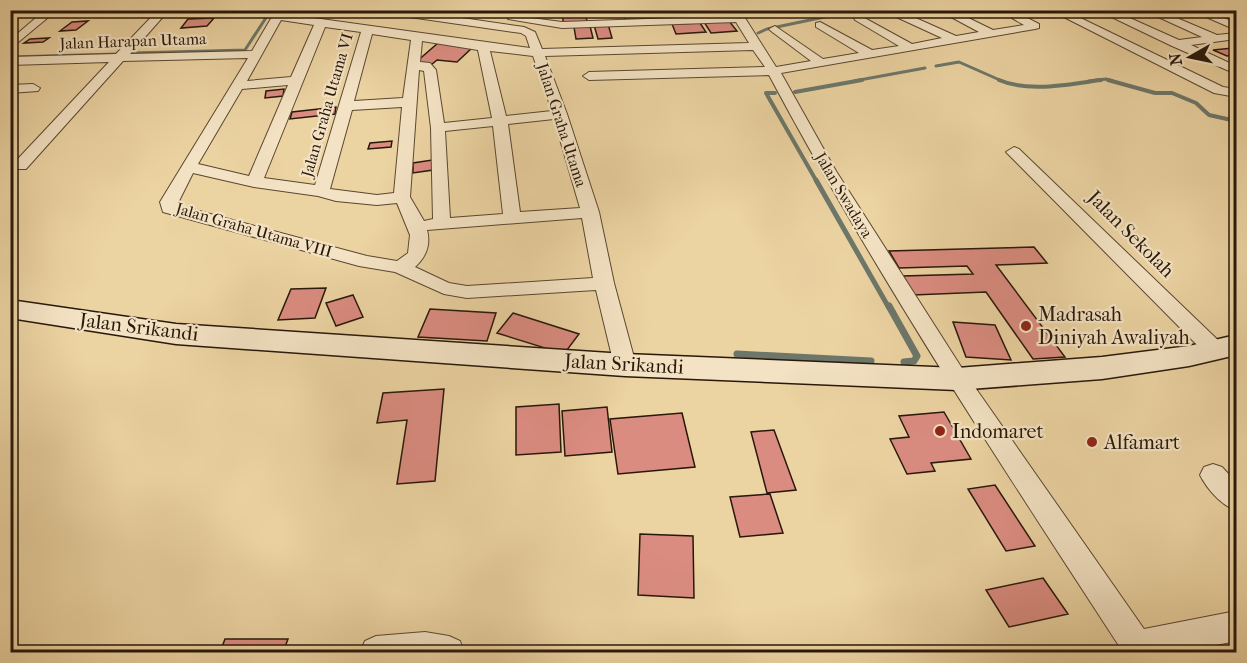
<svg xmlns="http://www.w3.org/2000/svg" width="1247" height="663" font-family="'IM FELL French Canon',serif">
<rect width="100%" height="100%" fill="#ecd3a2"/>
<filter id="stains"><feTurbulence type="fractalNoise" baseFrequency=".00333" numOctaves="4"/><feColorMatrix values="0 0 0 0 .2 0 0 0 0 .09 0 0 0 0 .02 0 0 0 .5 -.17"/></filter>
<radialGradient id="worn" r=".72"><stop offset=".6" stop-color="#630" stop-opacity="0"/><stop offset="1" stop-color="#630" stop-opacity=".3"/></radialGradient>
<g fill="none" stroke-linecap="round" stroke-linejoin="round">
<path stroke="#6c776a" stroke-width="3" d="M 758,33 L 767,29 L 858,10
M 132,53 L 245,50 L 271,10
M 10,57 L 117,54
M 936,66 L 959,62 L 1002,81
M 854,81 L 925,68
M 1089,81 L 1106,79 L 1113,81"/>
<path stroke="#6c776a" stroke-width="4" d="M 999,80 C 1029,93 1069,84 1101,80
M 1108,80 L 1155,93 L 1172,93 L 1196,103 L 1209,115 L 1236,121
M 795,92 L 862,80
M 775,93 L 766,93 L 817,182"/>
<path stroke="#6c776a" stroke-width="5" d="M 816,180 L 889,308"/>
<path stroke="#6c776a" stroke-width="7" d="M 889,306 L 917,356 L 914,361 L 904,362
M 737,354 L 871,361"/>
</g>
<path fill="#db8c81" stroke="#28180a" stroke-width="1.5" d="M 516,10 L 547,10 L 547,11 L 531,12 L 532,16 L 517,17 Z
M 631,10 L 647,10 L 651,20 L 625,21 L 623,13 L 631,13 Z
M 666,10 L 680,10 L 685,19 L 670,20 Z
M 664,11 L 668,20 L 654,20 L 650,12 Z
M 683,11 L 697,11 L 702,18 L 687,19 Z
M 585,14 L 588,24 L 564,25 L 562,15 Z
M 214,18 L 207,26 L 181,28 L 188,19 Z
M 88,21 L 76,30 L 60,31 L 72,22 Z
M 729,21 L 737,31 L 711,33 L 704,22 Z
M 700,23 L 706,32 L 676,34 L 672,24 Z
M 608,24 L 612,38 L 598,39 L 594,25 Z
M 590,26 L 593,38 L 576,39 L 574,27 Z
M 49,38 L 43,42 L 24,43 L 30,39 Z
M 438,43 L 473,47 L 457,62 L 437,60 L 431,65 L 415,63 Z
M 1233,48 L 1236,50 L 1236,55 L 1227,56 L 1213,50 Z
M 284,89 L 283,96 L 265,98 L 266,91 Z
M 336,107 L 335,114 L 290,119 L 292,112 Z
M 392,141 L 391,147 L 368,149 L 370,143 Z
M 432,160 L 433,170 L 413,173 L 413,163 Z
M 1034,247 L 1047,263 L 996,265 L 1065,357 L 1033,359 L 986,292 L 913,295 L 903,276 L 973,274 L 967,266 L 899,268 L 889,251 Z
M 326,288 L 315,318 L 278,320 L 291,289 Z
M 353,295 L 363,317 L 336,326 L 326,303 Z
M 430,309 L 496,313 L 487,341 L 418,337 Z
M 513,313 L 579,334 L 564,354 L 497,333 Z
M 953,322 L 995,325 L 1011,360 L 966,357 Z
M 444,389 L 435,481 L 397,484 L 407,420 L 377,423 L 383,393 Z
M 559,404 L 561,452 L 516,455 L 516,407 Z
M 607,407 L 612,452 L 565,456 L 562,411 Z
M 944,412 L 971,459 L 931,463 L 935,471 L 907,474 L 890,439 L 909,437 L 899,416 Z
M 682,413 L 695,467 L 618,474 L 610,419 Z
M 774,430 L 796,490 L 767,493 L 751,432 Z
M 995,485 L 1035,546 L 1006,551 L 968,489 Z
M 770,494 L 783,533 L 740,537 L 730,497 Z
M 640,534 L 693,536 L 694,598 L 638,595 Z
M 1043,578 L 1068,614 L 1009,627 L 986,590 Z
M 225,639 L 288,639 L 283,652 L 220,652 Z"/>
<g fill="none" stroke-linecap="round" stroke-linejoin="round">
<g stroke="#594730" stroke-width="2">
<path id="street" d="M 45,10 L 57,10 L 10,49 L 10,40 Z
M 158,10 L 169,10 L 130,54 L 252,51 L 276,10 L 287,10 L 285,14 L 530,48 L 526,36 L 521,33 L 382,13 L 377,10 L 408,10 L 524,27 L 535,32 L 542,49 L 749,43 L 736,22 L 562,28 L 508,19 L 508,15 L 562,22 L 732,16 L 729,10 L 740,10 L 776,67 L 811,61 L 771,31 L 769,29 L 775,26 L 823,59 L 859,53 L 816,27 L 816,23 L 820,22 L 872,50 L 899,46 L 855,20 L 854,18 L 859,15 L 912,44 L 942,38 L 892,15 L 892,11 L 900,11 L 956,36 L 979,32 L 938,10 L 952,10 L 993,30 L 1024,25 L 998,10 L 1012,10 L 1039,24 L 1039,28 L 1035,29 L 781,73 L 836,171 L 965,373 L 1144,629 L 1236,611 L 1236,641 L 1181,652 L 1123,652 C 1000,463 875,274 769,75 L 589,80 L 583,76 L 589,72 L 765,67 L 753,50 L 545,56 L 567,114 L 599,212 L 614,283 L 636,365 L 633,371 L 625,373 L 617,371 L 614,365 L 596,290 L 467,298 L 444,294 L 395,272 L 359,266 L 163,212 L 160,202 L 248,58 L 123,61 L 26,169 L 14,169 L 12,166 L 14,163 L 109,62 L 10,65 L 10,57 L 116,54 ZM 281,20 L 314,25 L 291,77 L 247,81 ZM 325,27 L 361,32 L 315,185 L 264,178 ZM 372,34 L 411,40 L 403,98 L 354,101 ZM 422,41 L 478,50 L 492,118 L 444,123 L 436,70 L 430,63 L 420,62 ZM 490,51 L 533,56 L 552,111 L 506,116 ZM 419,70 L 424,71 L 431,128 L 433,219 L 424,221 L 410,197 ZM 288,85 L 249,176 L 198,164 L 242,89 ZM 402,107 L 394,193 L 377,195 L 330,189 L 352,110 ZM 554,119 L 580,208 L 520,212 L 508,124 ZM 493,126 L 503,214 L 450,218 L 445,131 ZM 193,173 L 254,187 L 318,196 L 336,201 L 377,205 L 397,203 L 410,235 L 408,253 L 397,261 L 367,256 L 177,205 ZM 582,218 L 593,278 L 467,286 L 449,283 L 415,267 C 426,257 431,245 427,230 Z
M 1050,10 L 1064,10 L 1223,87 L 1236,89 L 1236,97 L 1214,93 Z
M 1097,10 L 1112,10 L 1179,40 L 1202,37 L 1143,10 L 1158,10 L 1217,35 L 1236,33 L 1236,39 L 1191,45 L 1236,66 L 1236,74 L 1172,46 Z
M 1190,10 L 1205,10 L 1236,23 L 1236,30 Z
M 33,84 L 40,88 L 38,91 L 10,93 L 10,85 Z
M 1014,147 L 1019,149 L 1222,344 L 1225,349 L 1222,354 L 1214,357 L 1206,354 L 1009,155 L 1006,152 Z
M 1213,464 L 1222,467 L 1236,482 L 1236,510 C 1222,506 1207,489 1200,475 L 1204,467 Z
M 425,632 L 449,636 L 460,641 L 464,652 L 360,652 L 365,641 L 376,636 Z"/>
</g>
<g stroke="#28180a" stroke-width="3">
<path id="secondary" d="M 10,300 L 176,324 L 625,354 L 957,368 L 1102,357 L 1189,346 L 1236,335 L 1236,355 L 1189,366 L 1102,379 L 957,390 L 625,376 L 176,344 L 10,318 Z"/>
</g>
<use href="#street" fill="#f3e2c3" fill-rule="evenodd"/>
<use href="#secondary" fill="#f3e2c3" fill-rule="evenodd"/>
</g>
<g fill="#8f2418" stroke="#f3e2c3" stroke-width="2">
<circle cx="1026" cy="326" r="6"/>
<circle cx="940" cy="431" r="6"/>
<circle cx="1092" cy="442" r="6"/>
</g>
<g text-anchor="middle" dominant-baseline="central" stroke-width="4.5" stroke-linejoin="round" paint-order="stroke">
<g font-size="16" fill="#28180a" stroke="#f3e2c3">
<text transform="translate(133 41) rotate(-2)">Jalan Harapan Utama</text>
<text transform="translate(327 105) rotate(-74)">Jalan Graha Utama VI</text>
<text transform="translate(562 125) rotate(72)">Jalan Graha Utama</text>
<text transform="translate(844 195) rotate(59)">Jalan Swadaya</text>
<text transform="translate(254 230) rotate(16)">Jalan Graha Utama VIII</text>
</g>
<g font-size="20" fill="#28180a" stroke="#f3e2c3">
<text transform="translate(1131 234) rotate(45)">Jalan Sekolah</text>
<text transform="translate(139 327) rotate(7)">Jalan Srikandi</text>
<text transform="translate(624 364) rotate(3)">Jalan Srikandi</text>
</g>
<g font-size="20" fill="#28180a" stroke="#f3e2c3" text-anchor="start">
<text x="1038" y="314">Madrasah<tspan x="1038" dy="23">Diniyah Awaliyah</tspan></text>
<text x="952" y="431">Indomaret</text>
<text x="1104" y="442">Alfamart</text>
</g>
</g>
<rect width="1247" height="663" fill="none" stroke="#ecd3a2" stroke-width="36"/>
<rect x="12" y="12" width="1223" height="639" fill="none" stroke="#28180a" stroke-width="3"/>
<rect x="18" y="18" width="1211" height="627" fill="none" stroke="#28180a" stroke-width="1.5"/>
<g transform="translate(1190 57) rotate(261)" stroke="#f3e2c3" stroke-width="4.5" paint-order="stroke">
<path d="M0-4.5L10 22L0 15L-10 22Z" fill="#28180a"/>
<text y="-9" font-size="16" font-weight="bold" text-anchor="middle" fill="#28180a">N</text>
</g>
<rect width="100%" height="100%" filter="url(#stains)"/>
<rect width="100%" height="100%" fill="url(#worn)"/>
</svg>
